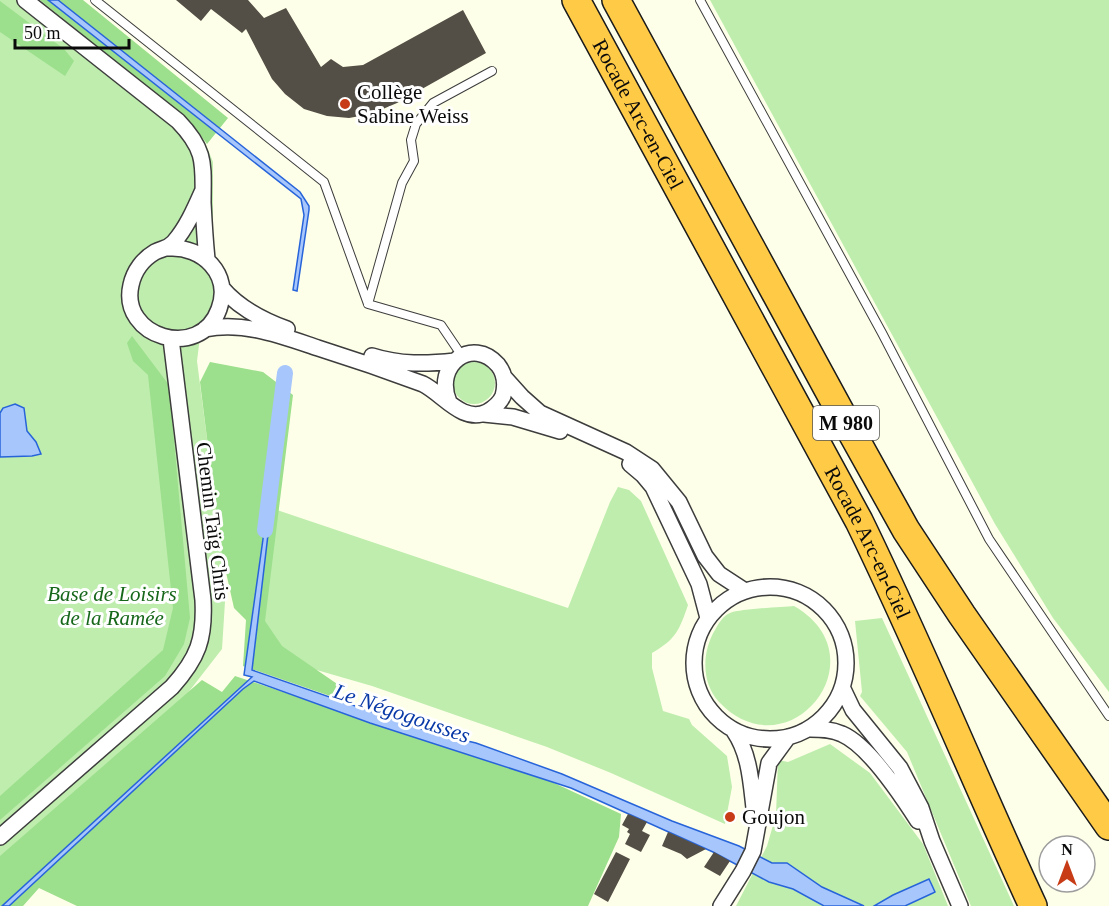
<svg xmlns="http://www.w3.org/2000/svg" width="1109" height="906" font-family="'Times New Roman',serif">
<rect width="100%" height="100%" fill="#feffe8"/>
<path fill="#beedae" d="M 0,0 L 40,0 L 176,106 L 200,130 L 213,162 L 213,223 L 208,271 L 213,282 L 215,295 L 212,308 L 202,321 L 197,361 L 226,586 L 222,649 L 187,694 L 0,871 Z
M 710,0 L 1109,0 L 1109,692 L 1053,618 L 995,524 Z
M453 383a21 21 0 1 1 42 0a21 21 0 1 1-42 0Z
M 618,487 L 629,490 L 641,501 L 688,605 C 679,631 676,639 652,653 L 652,668 L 663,711 L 689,719 L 692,725 L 727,756 L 732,787 L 725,824 L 611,773 L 547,747 L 372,686 L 289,662 L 256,658 L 277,510 L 568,608 L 610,502 Z
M 794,606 C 883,657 789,775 719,702 C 701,683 702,651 715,630 C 718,624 723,616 730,613 C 740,609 781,607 794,606 Z
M 882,618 L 1014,906 L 971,906 L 907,752 L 860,696 L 862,692 L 855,621 Z
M 830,744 L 870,773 L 923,844 L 948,906 L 736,906 L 767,846 L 776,815 L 778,760 L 788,762 Z"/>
<path fill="#9cdf8c" d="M 40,0 L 83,0 L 228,118 L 207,144 L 191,122 Z
M 0,1 L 64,49 L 74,61 L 65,76 L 0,32 Z
M 132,336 L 169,385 L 190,618 L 184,644 L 165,676 L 0,820 L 0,796 L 163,650 L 173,608 L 148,375 L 133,361 L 127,343 Z
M 210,362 L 263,372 L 293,395 L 265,621 L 282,646 L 343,688 L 339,699 L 243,666 L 246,620 L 234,608 L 221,550 L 200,382 Z
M 235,676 L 552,782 L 621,814 L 619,837 L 588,906 L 77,906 L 39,888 L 23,906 L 0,906 L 0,856 L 202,680 L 222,692 Z"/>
<path fill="#a7c6fc" stroke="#2764da" stroke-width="1.5" d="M 48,0 L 58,0 L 300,192 L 309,206 L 309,210 L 297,291 L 293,290 L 304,215 L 301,199 Z
M 283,372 L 287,374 L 252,670 L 433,733 L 476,743 L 562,774 L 672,821 L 739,846 L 772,863 L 787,863 L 822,887 L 864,906 L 824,906 L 793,889 L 769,882 L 713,852 L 571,788 L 370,723 L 254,681 L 243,689 L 9,906 L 2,906 L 252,677 L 244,675 L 282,403 Z
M 15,404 L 24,408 L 27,431 L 36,442 L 41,454 L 32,456 L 0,457 L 0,413 L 3,408 Z
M 929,879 L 935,892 L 933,893 L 905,906 L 874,906 L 893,895 Z"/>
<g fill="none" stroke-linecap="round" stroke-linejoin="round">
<path stroke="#a7c6fc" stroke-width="16" d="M 265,530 L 285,373"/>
</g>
<path fill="#544f46" d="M 176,0 L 248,0 L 264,18 L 286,8 L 321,67 L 331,59 L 343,67 L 363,65 L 463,10 L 486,53 L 397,103 L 371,114 L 349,118 L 327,116 L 304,109 L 285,94 L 272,79 L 246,29 L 242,33 L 211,9 L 201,21 Z
M 628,814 L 647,822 L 642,831 L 650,835 L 641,852 L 625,844 L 630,834 L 627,832 L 629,829 L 622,825 Z
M 668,832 L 706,849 L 687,859 L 681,854 L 662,846 Z
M 616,852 L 630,859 L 608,902 L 594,894 Z
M 714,852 L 730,861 L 720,876 L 704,867 Z"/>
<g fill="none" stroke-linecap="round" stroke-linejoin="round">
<g stroke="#3d3d3d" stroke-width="10">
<path id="lane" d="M 95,0 L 324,182 L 368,304
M 700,0 L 882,333 L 989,539 L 1109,716
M 462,356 L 441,325 L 368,304 L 402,183 L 414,161 L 411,140 L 416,124 L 433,103 L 492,71"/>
</g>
<g stroke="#3d3d3d" stroke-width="18">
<path id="street" d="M 25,0 L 178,121 C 207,151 203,165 203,203 C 204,222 205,240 207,259
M 169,248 C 202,246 232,274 219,309 C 200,362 119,337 131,285 C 134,271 143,259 155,252 C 163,248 168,249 174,242 C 187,227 195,208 203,190
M 222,288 C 239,308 262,320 287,329
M 205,329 C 244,321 282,336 318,348 C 353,359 388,371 423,384 C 443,394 463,424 487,412 C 494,408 500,403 503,396 C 506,385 505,374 498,365 C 473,336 433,364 449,402
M 372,356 C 400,365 427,364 455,361
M 504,377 L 522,397 L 540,413 L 626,452 L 652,469 L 679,502 L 705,556 L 719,574 L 745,591
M 484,414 L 513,417 L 560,431
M 630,464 L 643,475 L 653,487 L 699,584 L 708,618
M694 663a76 76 0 1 1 152 0a76 76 0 1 1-152 0Z
M 843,689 L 853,710 L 900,768 L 921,808 L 932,841 L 960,906
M 810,729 C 820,729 831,729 842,734 C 868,745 902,796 918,821
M 734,731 C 751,756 751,786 755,816
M 0,837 L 172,687 C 198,658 205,639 203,600 L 171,339
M 721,906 L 743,871 L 753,851 L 769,763 L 788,737"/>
</g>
<g stroke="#1b1b1b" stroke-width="30">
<g id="highway">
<path id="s1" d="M 576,0 L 859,521 C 921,648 974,778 1033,906"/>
<path d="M 616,0 L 842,415 L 906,530 L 962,615 L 1109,826"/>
</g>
</g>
<use href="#lane" stroke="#fff" stroke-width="8"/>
<use href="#street" stroke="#fff" stroke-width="15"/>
<use href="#highway" stroke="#ffca46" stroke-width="27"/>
</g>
<g fill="#c73c16" stroke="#fff" stroke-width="2">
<circle cx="345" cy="104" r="6"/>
<circle cx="730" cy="817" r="6"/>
</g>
<g text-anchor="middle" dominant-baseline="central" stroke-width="6" stroke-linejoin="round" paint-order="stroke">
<rect fill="#fff" stroke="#545454" stroke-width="1.5" x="813" y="406" width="66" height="34" rx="4.5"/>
<g font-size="20" font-weight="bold" fill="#0a0a0a">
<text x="846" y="423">M 980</text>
</g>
<g font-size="21" fill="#0a0a0a" stroke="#fff" text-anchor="start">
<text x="357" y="92">Collège<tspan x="357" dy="24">Sabine Weiss</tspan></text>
<text x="742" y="817">Goujon</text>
</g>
<g font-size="21" fill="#0a0a0a" stroke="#fff">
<text stroke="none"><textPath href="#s1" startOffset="130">Rocade Arc-en-Ciel</textPath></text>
<text transform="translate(213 521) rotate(83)">Chemin Taïg Chris</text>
<text stroke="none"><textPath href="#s1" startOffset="616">Rocade Arc-en-Ciel</textPath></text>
</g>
<g font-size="21" font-style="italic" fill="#16671a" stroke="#fff">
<text x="112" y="594">Base de Loisirs<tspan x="112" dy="24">de la Ramée</tspan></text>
</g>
<g font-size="22" font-style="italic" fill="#0939a7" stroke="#fff">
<text transform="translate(402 713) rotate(19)">Le Négogousses</text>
</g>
</g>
<g transform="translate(1067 864)"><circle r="28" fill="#ffffff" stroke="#9d9d9d" stroke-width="1.5"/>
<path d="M0-4.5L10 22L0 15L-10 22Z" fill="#c73c16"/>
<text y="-9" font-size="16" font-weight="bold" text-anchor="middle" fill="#0a0a0a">N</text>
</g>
<path d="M15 39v9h114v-9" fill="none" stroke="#0a0a0a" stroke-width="3"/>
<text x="24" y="39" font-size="18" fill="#0a0a0a" stroke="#ffffff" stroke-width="4.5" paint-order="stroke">50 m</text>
</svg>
